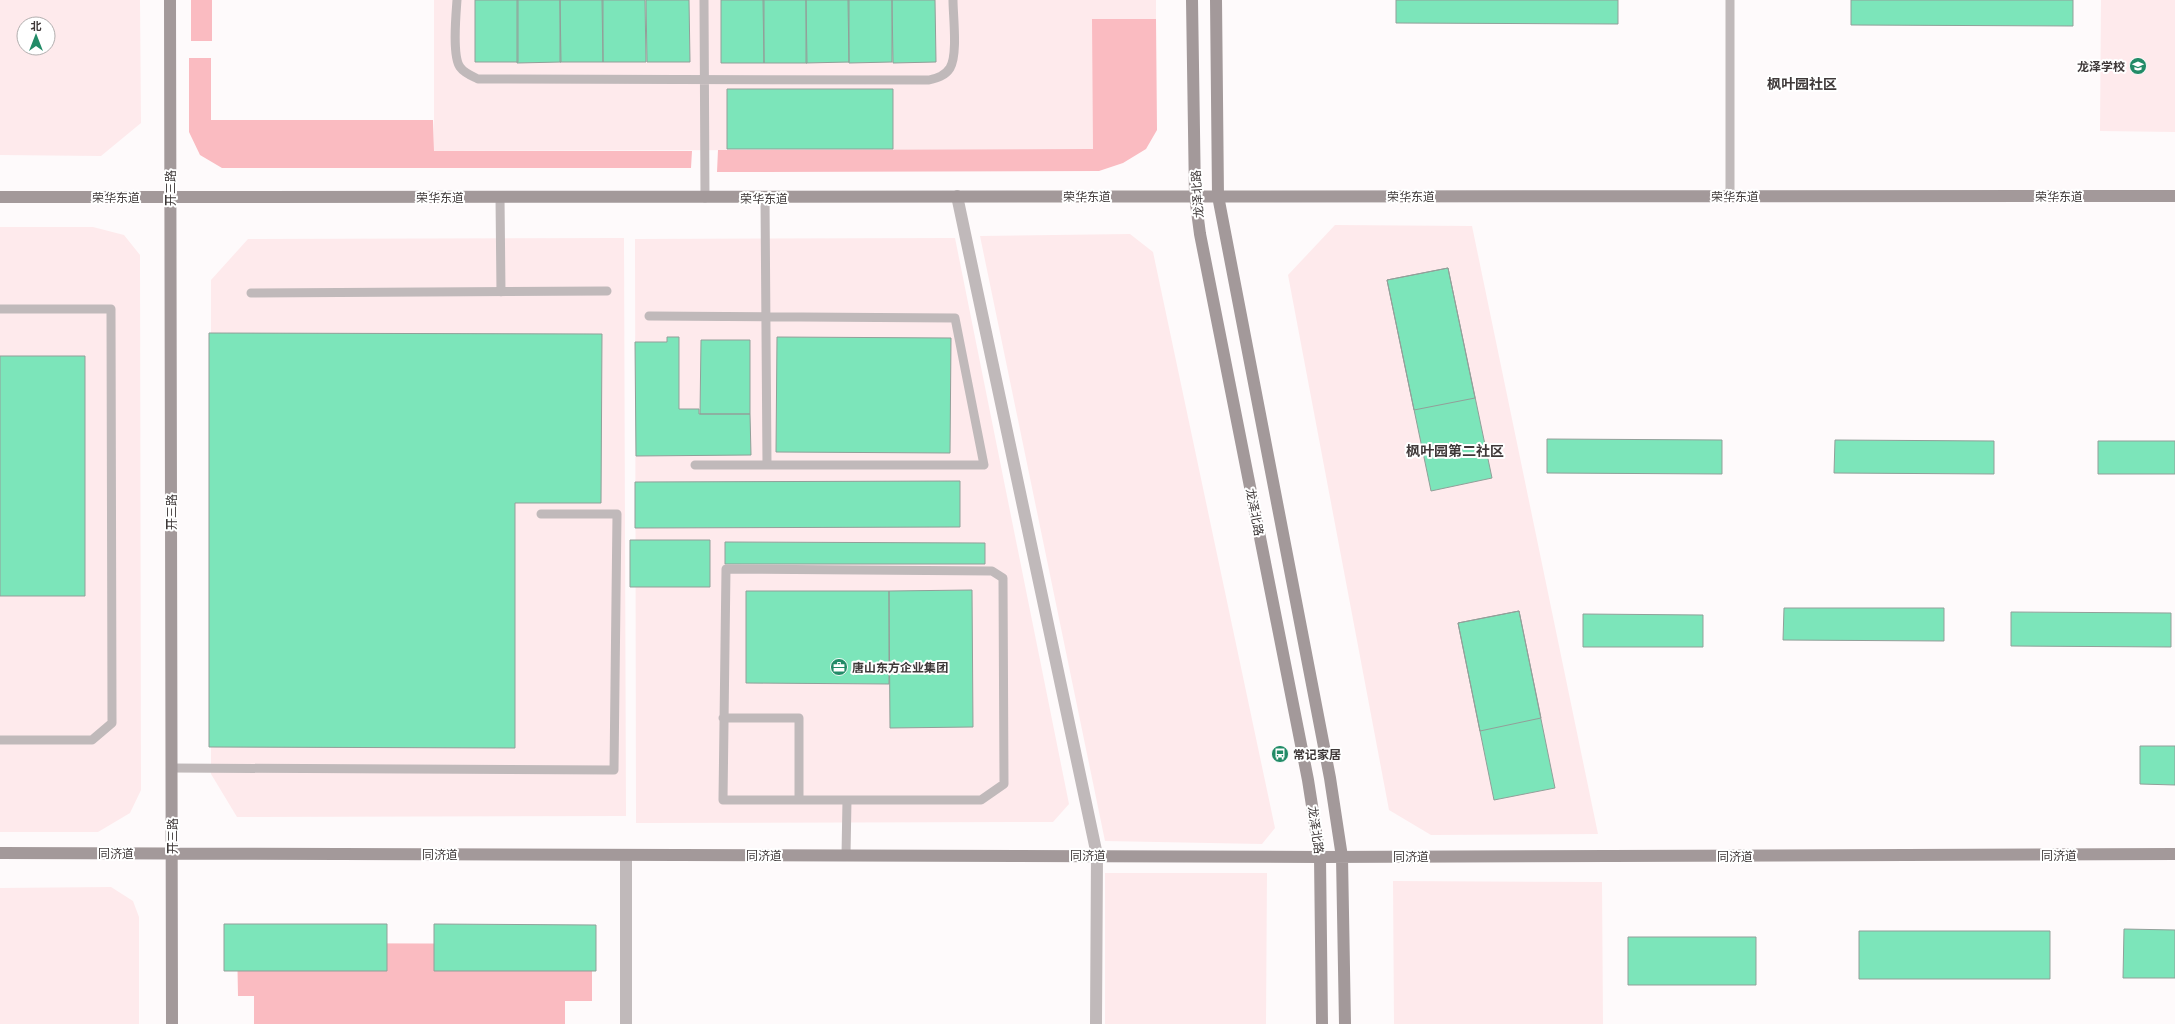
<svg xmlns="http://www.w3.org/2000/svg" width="2175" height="1024" font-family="Montserrat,'Noto Sans SC',sans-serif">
<rect width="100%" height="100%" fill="#fefafb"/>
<path fill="#feeaec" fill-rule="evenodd" d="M 0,0 L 140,0 L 141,123 L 101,156 L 0,155 ZM 24,24 L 48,24 L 48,48 L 24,48 Z
M 434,0 L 1156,0 L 1156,19 L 1093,19 L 1093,149 L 434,151 Z
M 2101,0 L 2175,0 L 2175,132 L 2100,131 Z
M 1335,225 L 1472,226 L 1598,834 L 1431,835 L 1389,810 L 1288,275 Z
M 0,227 L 93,227 L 124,235 L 140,255 L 141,790 L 130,813 L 98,832 L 0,832 Z
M 1130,234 L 1153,252 L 1275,828 L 1262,844 L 1105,841 L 980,236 Z
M 624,238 L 626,816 L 237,817 L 211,774 L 211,280 L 248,239 Z
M 955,238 L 1069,804 L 1053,822 L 636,823 L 635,239 Z
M 1105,873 L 1267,873 L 1266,1024 L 1105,1024 Z
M 1393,881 L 1602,882 L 1603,1024 L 1394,1024 Z
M 111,887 L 133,901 L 139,917 L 139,1024 L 0,1024 L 0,888 Z"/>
<path fill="#fabbc1" d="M 191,0 L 212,0 L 212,41 L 191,41 Z
M 1092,19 L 1156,19 L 1157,130 L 1146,149 L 1123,163 L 1099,171 L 717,172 L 718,150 L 1093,149 Z
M 189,58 L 211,58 L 211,120 L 433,120 L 434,151 L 692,151 L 691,168 L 222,168 L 200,155 L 189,132 Z
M 237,943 L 592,944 L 592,1001 L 565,1001 L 565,1024 L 254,1024 L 254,996 L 238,996 Z"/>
<path fill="#7ce5ba" stroke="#929f99" d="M 475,0 L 518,0 L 518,62 L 475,62 Z
M 517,0 L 560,0 L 561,62 L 517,63 Z
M 560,0 L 603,0 L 603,62 L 560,62 Z
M 602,0 L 645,0 L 646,62 L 603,62 Z
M 646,0 L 689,0 L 690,62 L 647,62 Z
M 721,0 L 764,0 L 764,63 L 721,63 Z
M 763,0 L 806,0 L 807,63 L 764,63 Z
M 806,0 L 849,0 L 849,62 L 806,63 Z
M 848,0 L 892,0 L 892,62 L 849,63 Z
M 892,0 L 935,0 L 936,62 L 893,63 Z
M 1396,0 L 1618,0 L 1618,24 L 1396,23 Z
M 1851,0 L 2073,0 L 2073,26 L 1851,25 Z
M 727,89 L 893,89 L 893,149 L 727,149 Z
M 1448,268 L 1492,478 L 1431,491 L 1387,280 Z
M 1448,268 L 1475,398 L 1414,410 L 1387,280 Z
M 209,333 L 602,334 L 601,503 L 515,503 L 515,748 L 209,747 Z
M 667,337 L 679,337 L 679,409 L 699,409 L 699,414 L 750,414 L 751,455 L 636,456 L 635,342 L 667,342 Z
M 777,337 L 951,338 L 950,453 L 776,452 Z
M 701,340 L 750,340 L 750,414 L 700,414 Z
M 0,356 L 85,356 L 85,596 L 0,596 Z
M 1547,439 L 1722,440 L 1722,474 L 1547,473 Z
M 1835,440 L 1994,441 L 1994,474 L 1834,473 Z
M 2098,441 L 2175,441 L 2175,474 L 2098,474 Z
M 960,481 L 960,527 L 635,528 L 635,482 Z
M 630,540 L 710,540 L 710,587 L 630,587 Z
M 725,542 L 985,543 L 985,564 L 725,564 Z
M 972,590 L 973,727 L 890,728 L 889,591 Z
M 746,591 L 889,591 L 889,684 L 746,683 Z
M 1784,608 L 1944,608 L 1944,641 L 1783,640 Z
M 1519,611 L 1555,788 L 1494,800 L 1458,623 Z
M 1519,611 L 1541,718 L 1480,731 L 1458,623 Z
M 2011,612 L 2171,613 L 2171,647 L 2011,646 Z
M 1583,614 L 1703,615 L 1703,647 L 1583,647 Z
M 2140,746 L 2175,746 L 2175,785 L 2140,784 Z
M 224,924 L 387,924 L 387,971 L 224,971 Z
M 434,924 L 596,925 L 596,971 L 434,971 Z
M 2124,929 L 2175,930 L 2175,978 L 2123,978 Z
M 1859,931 L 2050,931 L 2050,979 L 1859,979 Z
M 1628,937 L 1756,937 L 1756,985 L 1628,985 Z"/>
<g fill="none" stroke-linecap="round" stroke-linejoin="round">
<path stroke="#c0b9ba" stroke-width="9" d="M 457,0 C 456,14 452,56 460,67 C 464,73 472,76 478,79 L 929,80 C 937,78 945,76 950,68 C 958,55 953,16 953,0
M 704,0 L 705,198
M 1730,0 L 1730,196
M 500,197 L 501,292
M 765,198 L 767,465
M 251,293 L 607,291
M 0,309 L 111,309 L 112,723 L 92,740 L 0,740
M 649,316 L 955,318 L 984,465 L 695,465
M 726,569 L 992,571 L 1003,578 L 1004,784 L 981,800 L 723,800 Z
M 723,718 L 799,718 L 799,800
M 172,768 L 614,770 L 617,514 L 541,514
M 846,855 L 847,800"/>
<path stroke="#c0b9ba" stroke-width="12" d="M 957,196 L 1097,855 L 1096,1024
M 626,1024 L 626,855"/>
<path stroke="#a3999a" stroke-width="12" d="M 170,0 L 172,1024
M 1192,0 L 1195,196 L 1200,234 L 1308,780 L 1320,857 L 1322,1024
M 1216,0 L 1218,196 L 1330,778 L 1342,857 L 1345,1024
M 0,197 L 2175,196
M 0,853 L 1320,857 L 2175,854"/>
</g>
<defs>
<g id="school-disc" transform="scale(0.9)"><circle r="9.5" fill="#228b67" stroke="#fff"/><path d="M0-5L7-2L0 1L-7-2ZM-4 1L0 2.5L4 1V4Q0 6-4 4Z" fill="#fff"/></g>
<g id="office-disc" transform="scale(0.9)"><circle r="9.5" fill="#228b67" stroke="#fff"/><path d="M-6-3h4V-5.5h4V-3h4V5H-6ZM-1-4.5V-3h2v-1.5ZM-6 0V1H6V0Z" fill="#fff"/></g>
<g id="bus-disc" transform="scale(0.9)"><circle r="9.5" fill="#228b67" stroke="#fff"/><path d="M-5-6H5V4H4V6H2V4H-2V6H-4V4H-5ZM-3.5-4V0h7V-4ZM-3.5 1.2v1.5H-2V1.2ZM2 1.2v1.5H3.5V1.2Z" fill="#fff"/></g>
</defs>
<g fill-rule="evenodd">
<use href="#school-disc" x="2138" y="66"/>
<use href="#office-disc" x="839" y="667"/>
<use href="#bus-disc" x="1280" y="754"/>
</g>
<g text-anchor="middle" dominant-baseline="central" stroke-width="4" stroke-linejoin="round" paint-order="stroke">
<g font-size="12" font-weight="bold" fill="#3e3838" stroke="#fff" text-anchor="start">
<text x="2125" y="66" text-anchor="end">龙泽学校</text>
<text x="852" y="667">唐山东方企业集团</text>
<text x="1293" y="754">常记家居</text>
</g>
<g font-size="12" fill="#3e3838" stroke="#fff">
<text transform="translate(170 188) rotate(-90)">开三路</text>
<text transform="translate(1197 194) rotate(-94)">龙泽北路</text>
<text x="1087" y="196">荣华东道</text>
<text x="1411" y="196">荣华东道</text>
<text x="1735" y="196">荣华东道</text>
<text x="2059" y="196">荣华东道</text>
<text x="116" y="197">荣华东道</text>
<text x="440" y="197">荣华东道</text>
<text x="764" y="198">荣华东道</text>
<text transform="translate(171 512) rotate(-90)">开三路</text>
<text transform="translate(1255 512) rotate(79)">龙泽北路</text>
<text transform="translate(1316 830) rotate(82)">龙泽北路</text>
<text transform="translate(172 836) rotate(-90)">开三路</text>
<text x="116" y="853">同济道</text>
<text x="440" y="854">同济道</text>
<text x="764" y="855">同济道</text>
<text x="1088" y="855">同济道</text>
<text x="2059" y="855">同济道</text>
<text x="1411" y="856">同济道</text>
<text x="1735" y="856">同济道</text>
</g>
<g font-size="14" font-weight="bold" fill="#3e3838" stroke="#fff">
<text x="1802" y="84">枫叶园社区</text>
<text x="1455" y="451">枫叶园第二社区</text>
</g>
</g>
<g transform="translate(36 36)"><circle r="19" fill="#ffffff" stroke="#b2afaf"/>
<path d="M0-3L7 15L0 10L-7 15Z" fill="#228b67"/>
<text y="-6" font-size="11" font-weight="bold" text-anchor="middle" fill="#3e3838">北</text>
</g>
</svg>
